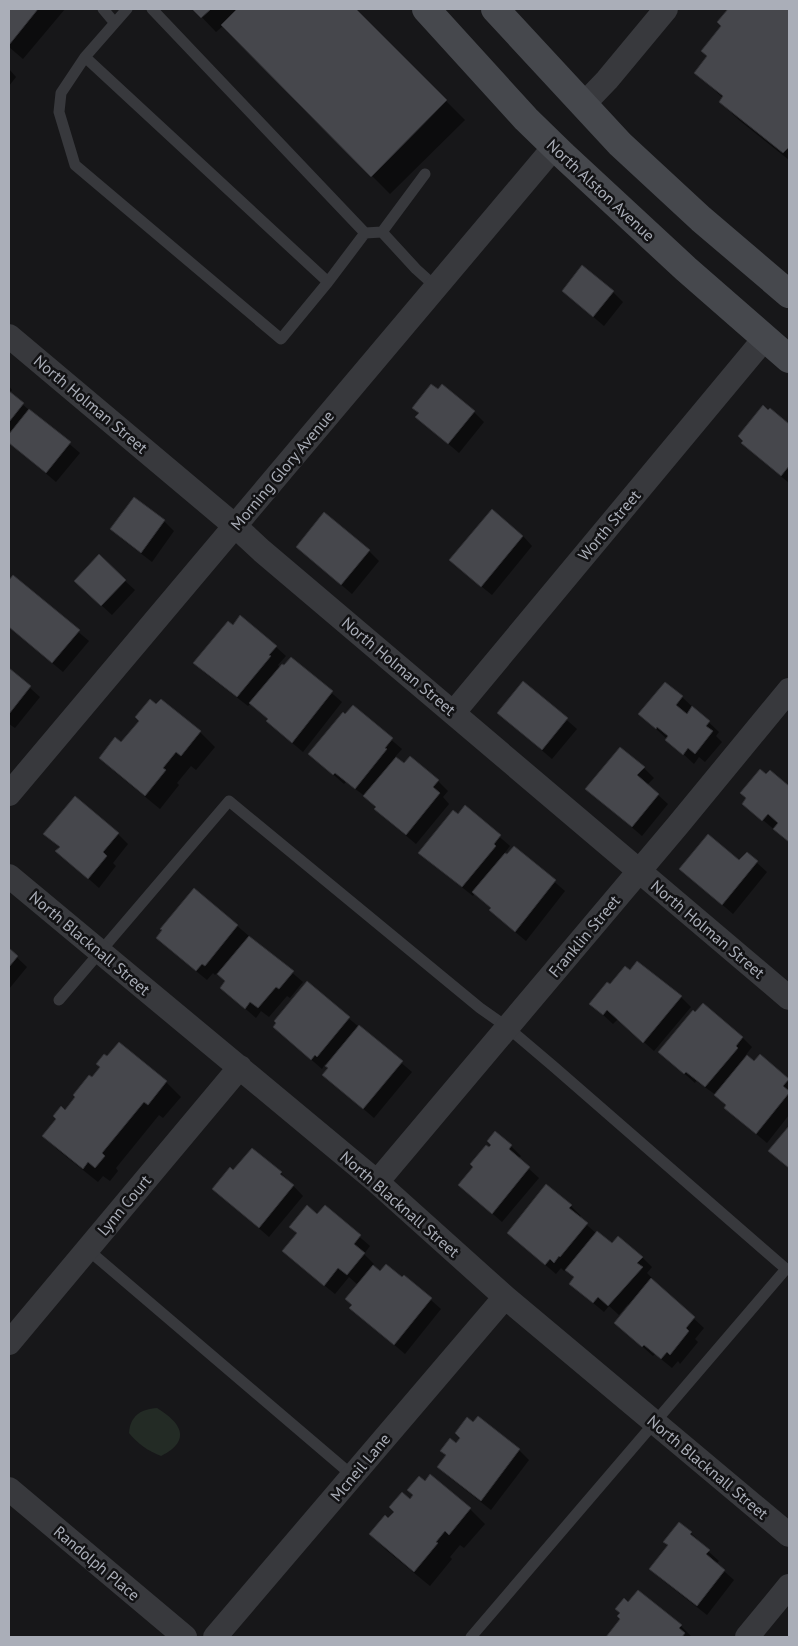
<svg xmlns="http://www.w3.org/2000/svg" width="798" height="1646" font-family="'PT Sans',sans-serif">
<rect width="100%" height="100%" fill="#171719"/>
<path fill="#232b25" d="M 157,1408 C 180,1422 193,1440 161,1456 C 148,1451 138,1444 129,1433 C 130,1416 141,1409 157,1408 Z"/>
<path fill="#0007" d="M 9,9 L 65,9 L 23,59 L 9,47 Z
M 194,9 L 354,9 L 465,120 L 390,194 L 223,26 L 216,32 Z
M 729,9 L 789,9 L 789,160 L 739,120 L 720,102 L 723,98 L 695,72 L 708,56 L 723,26 L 719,22 Z
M 9,69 L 16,77 L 9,86 Z
M 563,291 L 613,292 L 623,302 L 604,326 Z
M 9,386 L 12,390 L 9,393 L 80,453 L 56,482 L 9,442 Z
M 770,409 L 789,425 L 789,483 L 753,453 Z
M 474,412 L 484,422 L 459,453 L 417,417 Z
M 134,499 L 164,521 L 174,531 L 152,562 L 122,539 L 112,529 Z
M 523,536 L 532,546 L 492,595 L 461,570 Z
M 297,547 L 369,551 L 379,561 L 352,594 Z
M 13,577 L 89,641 L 63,672 L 9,627 L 9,582 Z
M 125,581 L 135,590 L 112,615 L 86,591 Z
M 276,647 L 286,656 L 278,665 L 280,667 L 284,667 L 291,658 L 342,702 L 303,752 L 278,731 L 269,720 L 251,703 L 248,706 L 205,673 L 195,663 Z
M 9,669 L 40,697 L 15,728 L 9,724 Z
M 523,682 L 577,729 L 552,759 L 498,713 Z
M 682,697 L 719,732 L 716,736 L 722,742 L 705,762 L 699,757 L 694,764 L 640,714 Z
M 162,700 L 200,732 L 215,747 L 196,770 L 191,766 L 177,783 L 179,785 L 160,809 L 115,772 L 101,757 L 121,744 Z
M 353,707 L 402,749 L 395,757 L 404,764 L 438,781 L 448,791 L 443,797 L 449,804 L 416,844 L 386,819 L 366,797 L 346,782 L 344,784 L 310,754 Z
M 644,768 L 654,778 L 647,785 L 668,804 L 642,836 L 587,789 Z
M 770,772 L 789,787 L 789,842 L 744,804 Z
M 465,807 L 510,846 L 504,854 L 507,856 L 514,847 L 565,891 L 526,941 L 501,920 L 491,910 L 492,909 L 475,893 L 473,896 L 430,862 L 420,853 Z
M 45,834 L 118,834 L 128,844 L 113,863 L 116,866 L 99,888 L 57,851 L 60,848 Z
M 747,854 L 767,872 L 733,914 L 681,869 L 739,862 Z
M 194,889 L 303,982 L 290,998 L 287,996 L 269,1017 L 261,1011 L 256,1018 L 232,997 L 226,982 L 217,973 L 215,975 L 213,973 L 207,980 L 168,948 Z
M 9,950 L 27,967 L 9,989 Z
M 307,983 L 412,1072 L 374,1118 L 324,1075 L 329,1068 L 325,1064 L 322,1069 L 274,1027 Z
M 681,997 L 691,1007 L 654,1051 L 618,1019 L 613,1024 L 591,1004 Z
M 742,1037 L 752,1047 L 745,1056 L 754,1063 L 760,1056 L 789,1081 L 789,1115 L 767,1143 L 736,1117 L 716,1095 L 696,1081 L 695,1083 L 660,1052 Z
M 119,1043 L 166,1082 L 181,1097 L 163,1118 L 159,1115 L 116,1168 L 118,1171 L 110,1181 L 103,1176 L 98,1182 L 58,1150 L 44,1136 L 92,1079 Z
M 511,1146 L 521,1156 L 518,1159 L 539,1178 L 502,1222 L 460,1185 L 490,1149 Z
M 252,1149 L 281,1173 L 303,1196 L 269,1237 L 214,1189 L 233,1172 Z
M 571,1206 L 581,1216 L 579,1218 L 597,1234 L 612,1244 L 642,1257 L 652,1267 L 647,1273 L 652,1278 L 651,1279 L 704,1328 L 695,1339 L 698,1342 L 680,1364 L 678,1361 L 672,1368 L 655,1354 L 653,1356 L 616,1323 L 630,1306 L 628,1304 L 619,1315 L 609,1306 L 604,1312 L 581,1293 L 575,1278 L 566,1269 L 564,1271 L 561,1268 L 556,1274 L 508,1233 Z
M 325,1207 L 370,1246 L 364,1254 L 374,1264 L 372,1266 L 380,1273 L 402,1279 L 404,1276 L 441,1309 L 405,1354 L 351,1308 L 358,1285 L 349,1277 L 335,1294 L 294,1261 L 298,1234 L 290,1227 L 318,1215 Z
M 457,1444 L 519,1450 L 529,1460 L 491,1510 L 449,1477 L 439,1467 Z
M 430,1476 L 470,1509 L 485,1524 L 464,1548 L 460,1545 L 450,1557 L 452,1559 L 430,1586 L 385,1549 L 371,1534 L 410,1501 Z
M 691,1533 L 701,1543 L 700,1544 L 719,1561 L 716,1564 L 734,1580 L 707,1615 L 661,1579 L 651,1569 L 669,1546 Z
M 681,1626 L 691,1636 L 690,1637 L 608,1637 Z"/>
<path fill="#46474c" stroke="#313135" d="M 9,9 L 38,9 L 9,45 Z
M 192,9 L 211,9 L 201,18 Z
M 237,9 L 356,9 L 447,100 L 371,177 L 221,25 Z
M 728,9 L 789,9 L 789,150 L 788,148 L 783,153 L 719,102 L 723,96 L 694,73 L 707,56 L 701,51 L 721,26 L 717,22 Z
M 582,265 L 614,291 L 593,317 L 562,291 Z
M 431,384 L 438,389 L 442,384 L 475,411 L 448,444 L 415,417 L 419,413 L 412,408 Z
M 9,391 L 24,403 L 9,422 Z
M 763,405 L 768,410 L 770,408 L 789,424 L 789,466 L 781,476 L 741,443 L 743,441 L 738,436 Z
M 29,409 L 71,442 L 46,473 L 9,443 L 9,434 Z
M 134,497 L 165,520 L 141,553 L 110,529 Z
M 492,509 L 523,536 L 481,587 L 449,560 Z
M 324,512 L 370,550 L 341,585 L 296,547 Z
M 99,554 L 126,580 L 101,606 L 74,581 Z
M 13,575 L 80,630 L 52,663 L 9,627 L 9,580 Z
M 240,615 L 277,646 L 269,655 L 271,656 L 237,697 L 193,663 L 228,621 L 233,625 Z
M 291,657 L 333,691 L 292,743 L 266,721 L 268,719 L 249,703 L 282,664 L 284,665 Z
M 9,668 L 31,686 L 9,714 Z
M 523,681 L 568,718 L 542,750 L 497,713 Z
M 665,682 L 683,696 L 676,705 L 687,714 L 692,706 L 710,721 L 706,726 L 713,731 L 695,754 L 688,748 L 683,755 L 665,740 L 668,736 L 657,727 L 656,729 L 638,714 Z
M 150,699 L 156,704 L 161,699 L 201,731 L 181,756 L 176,752 L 163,768 L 166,770 L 145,796 L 99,758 L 115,737 L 121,742 L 139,721 L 135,717 Z
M 353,705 L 393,738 L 385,748 L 387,749 L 355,789 L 335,773 L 333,775 L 308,754 L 343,712 L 345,714 Z
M 620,747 L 645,767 L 637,775 L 659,794 L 632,827 L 585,789 Z
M 410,756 L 439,780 L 433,787 L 440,793 L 406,835 L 374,809 L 376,807 L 363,796 L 396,757 L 404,763 Z
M 760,769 L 766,774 L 770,770 L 789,786 L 789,842 L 773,829 L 778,823 L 768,814 L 762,821 L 742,804 L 746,798 L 740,793 Z
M 75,796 L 119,833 L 103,852 L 107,856 L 88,879 L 55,851 L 60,847 L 43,834 Z
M 465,805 L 501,835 L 494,844 L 496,846 L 462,887 L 418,853 L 453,810 L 458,814 Z
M 708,834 L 739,860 L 747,852 L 758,861 L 722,905 L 679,869 Z
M 514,846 L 556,880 L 515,932 L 489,910 L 491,908 L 472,892 L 505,853 L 507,854 Z
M 194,888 L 238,925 L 205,966 L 202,964 L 196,971 L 156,938 L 162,930 L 160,929 Z
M 249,936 L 294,971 L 279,989 L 276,987 L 258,1008 L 250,1002 L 245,1009 L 220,988 L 225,981 L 217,974 Z
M 9,948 L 18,956 L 9,967 Z
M 637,961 L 682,996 L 643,1043 L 607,1010 L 603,1015 L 589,1004 L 607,982 L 610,984 L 625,966 L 630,970 Z
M 307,981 L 350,1017 L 317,1057 L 315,1055 L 311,1060 L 273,1027 L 276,1023 L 274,1021 Z
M 703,1003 L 743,1037 L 736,1046 L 738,1048 L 705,1087 L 686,1072 L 684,1074 L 658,1052 L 693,1010 L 695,1012 Z
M 359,1025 L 403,1061 L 363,1109 L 322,1075 L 328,1068 L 325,1066 Z
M 119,1042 L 167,1081 L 148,1105 L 144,1102 L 102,1153 L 105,1156 L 95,1168 L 88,1162 L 83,1169 L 42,1136 L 56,1119 L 53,1116 L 61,1106 L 65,1110 L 75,1097 L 73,1095 L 89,1075 L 92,1077 L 100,1067 L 96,1064 L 104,1054 L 107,1056 Z
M 760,1054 L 789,1079 L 783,1086 L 789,1091 L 789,1093 L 756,1134 L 724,1108 L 726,1105 L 714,1095 L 747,1055 L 754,1061 Z
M 789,1126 L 789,1168 L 768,1151 Z
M 495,1131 L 512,1145 L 509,1149 L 530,1167 L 492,1214 L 458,1185 L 473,1167 L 470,1164 L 486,1145 L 489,1147 L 491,1145 L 487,1141 Z
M 252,1148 L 282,1172 L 280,1174 L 294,1185 L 259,1228 L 212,1189 L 230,1167 L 233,1170 Z
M 546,1184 L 572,1205 L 569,1208 L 588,1223 L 560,1257 L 559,1256 L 554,1263 L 550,1259 L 545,1265 L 507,1233 Z
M 307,1205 L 317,1214 L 325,1205 L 361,1235 L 354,1244 L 365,1253 L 347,1275 L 338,1268 L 324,1286 L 282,1251 L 297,1233 L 289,1227 Z
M 597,1231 L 612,1243 L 618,1236 L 643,1257 L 637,1263 L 643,1267 L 608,1306 L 598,1297 L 593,1303 L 569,1284 L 574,1277 L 565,1270 Z
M 386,1264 L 402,1277 L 404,1275 L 432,1298 L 394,1345 L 349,1308 L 352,1305 L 345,1299 L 373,1265 L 380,1271 Z
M 651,1278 L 695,1317 L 686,1328 L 689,1331 L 670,1355 L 667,1352 L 661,1359 L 644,1345 L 642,1347 L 614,1323 Z
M 478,1416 L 520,1449 L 481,1501 L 437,1467 L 446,1455 L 440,1451 L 450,1438 L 456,1443 L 460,1438 L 455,1433 L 467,1417 L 473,1422 Z
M 430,1474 L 471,1508 L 449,1535 L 445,1531 L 436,1542 L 438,1543 L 414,1572 L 369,1534 L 385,1515 L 388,1518 L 394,1512 L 389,1507 L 402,1492 L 410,1499 L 413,1495 L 407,1490 L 419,1476 L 425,1481 Z
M 679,1522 L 692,1532 L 690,1534 L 710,1550 L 706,1554 L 725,1570 L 697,1606 L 649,1569 L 668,1545 L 663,1542 Z
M 638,1590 L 682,1625 L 679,1628 L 685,1633 L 682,1637 L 606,1637 L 620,1619 L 617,1616 L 620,1613 L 615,1609 L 624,1598 L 628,1602 Z"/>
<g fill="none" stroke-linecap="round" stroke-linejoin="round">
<path stroke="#38393d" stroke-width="11" d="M 103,9 L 114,22
M 127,9 L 85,57 L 328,282 L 365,233
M 152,9 L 365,233 L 382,232
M 85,57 L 61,93 L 59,112 L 75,165 L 281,339 L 328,282
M 425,174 L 382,232 L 416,269 L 436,287
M 59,1000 L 229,801 L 480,1008 L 507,1027 L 553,1066 L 786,1269 L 471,1637
M 87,1249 L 353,1476"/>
<path stroke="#38393d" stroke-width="24" d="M 583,105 L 607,80 L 666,9
M 9,336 L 235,526 L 262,551 L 789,998
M 454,712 L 765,338
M 9,794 L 555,146
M 9,876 L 377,1182 L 505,1297 L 789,1535
M 377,1182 L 678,825 L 789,690
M 9,1343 L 240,1067
M 9,1489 L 185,1637
M 215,1637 L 505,1297
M 747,1637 L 789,1586"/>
<path stroke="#46484d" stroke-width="28" d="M 426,9 L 526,119 L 563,155 L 686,269 L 789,359
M 495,9 L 620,144 L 701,219 L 789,294"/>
</g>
<g text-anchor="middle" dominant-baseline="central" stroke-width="5" stroke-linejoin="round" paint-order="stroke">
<g font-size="16" fill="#aaaeb8" stroke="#121214">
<text transform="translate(601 190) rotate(43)">North Alston Avenue</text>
<text transform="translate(91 404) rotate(40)">North Holman Street</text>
<text transform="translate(282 470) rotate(-50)">Morning Glory Avenue</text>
<text transform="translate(609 525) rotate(-50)">Worth Street</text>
<text transform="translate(399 666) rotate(40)">North Holman Street</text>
<text transform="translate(708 929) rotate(40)">North Holman Street</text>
<text transform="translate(584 936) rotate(-50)">Franklin Street</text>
<text transform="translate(90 943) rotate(40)">North Blacknall Street</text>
<text transform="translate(400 1204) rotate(41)">North Blacknall Street</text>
<text transform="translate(124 1205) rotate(-50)">Lynn Court</text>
<text transform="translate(360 1467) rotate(-50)">Mcneil Lane</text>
<text transform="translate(708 1467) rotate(40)">North Blacknall Street</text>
<text transform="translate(97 1563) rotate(40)">Randolph Place</text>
</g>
</g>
<rect width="798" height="1646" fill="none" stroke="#aaaeb8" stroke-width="20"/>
</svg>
